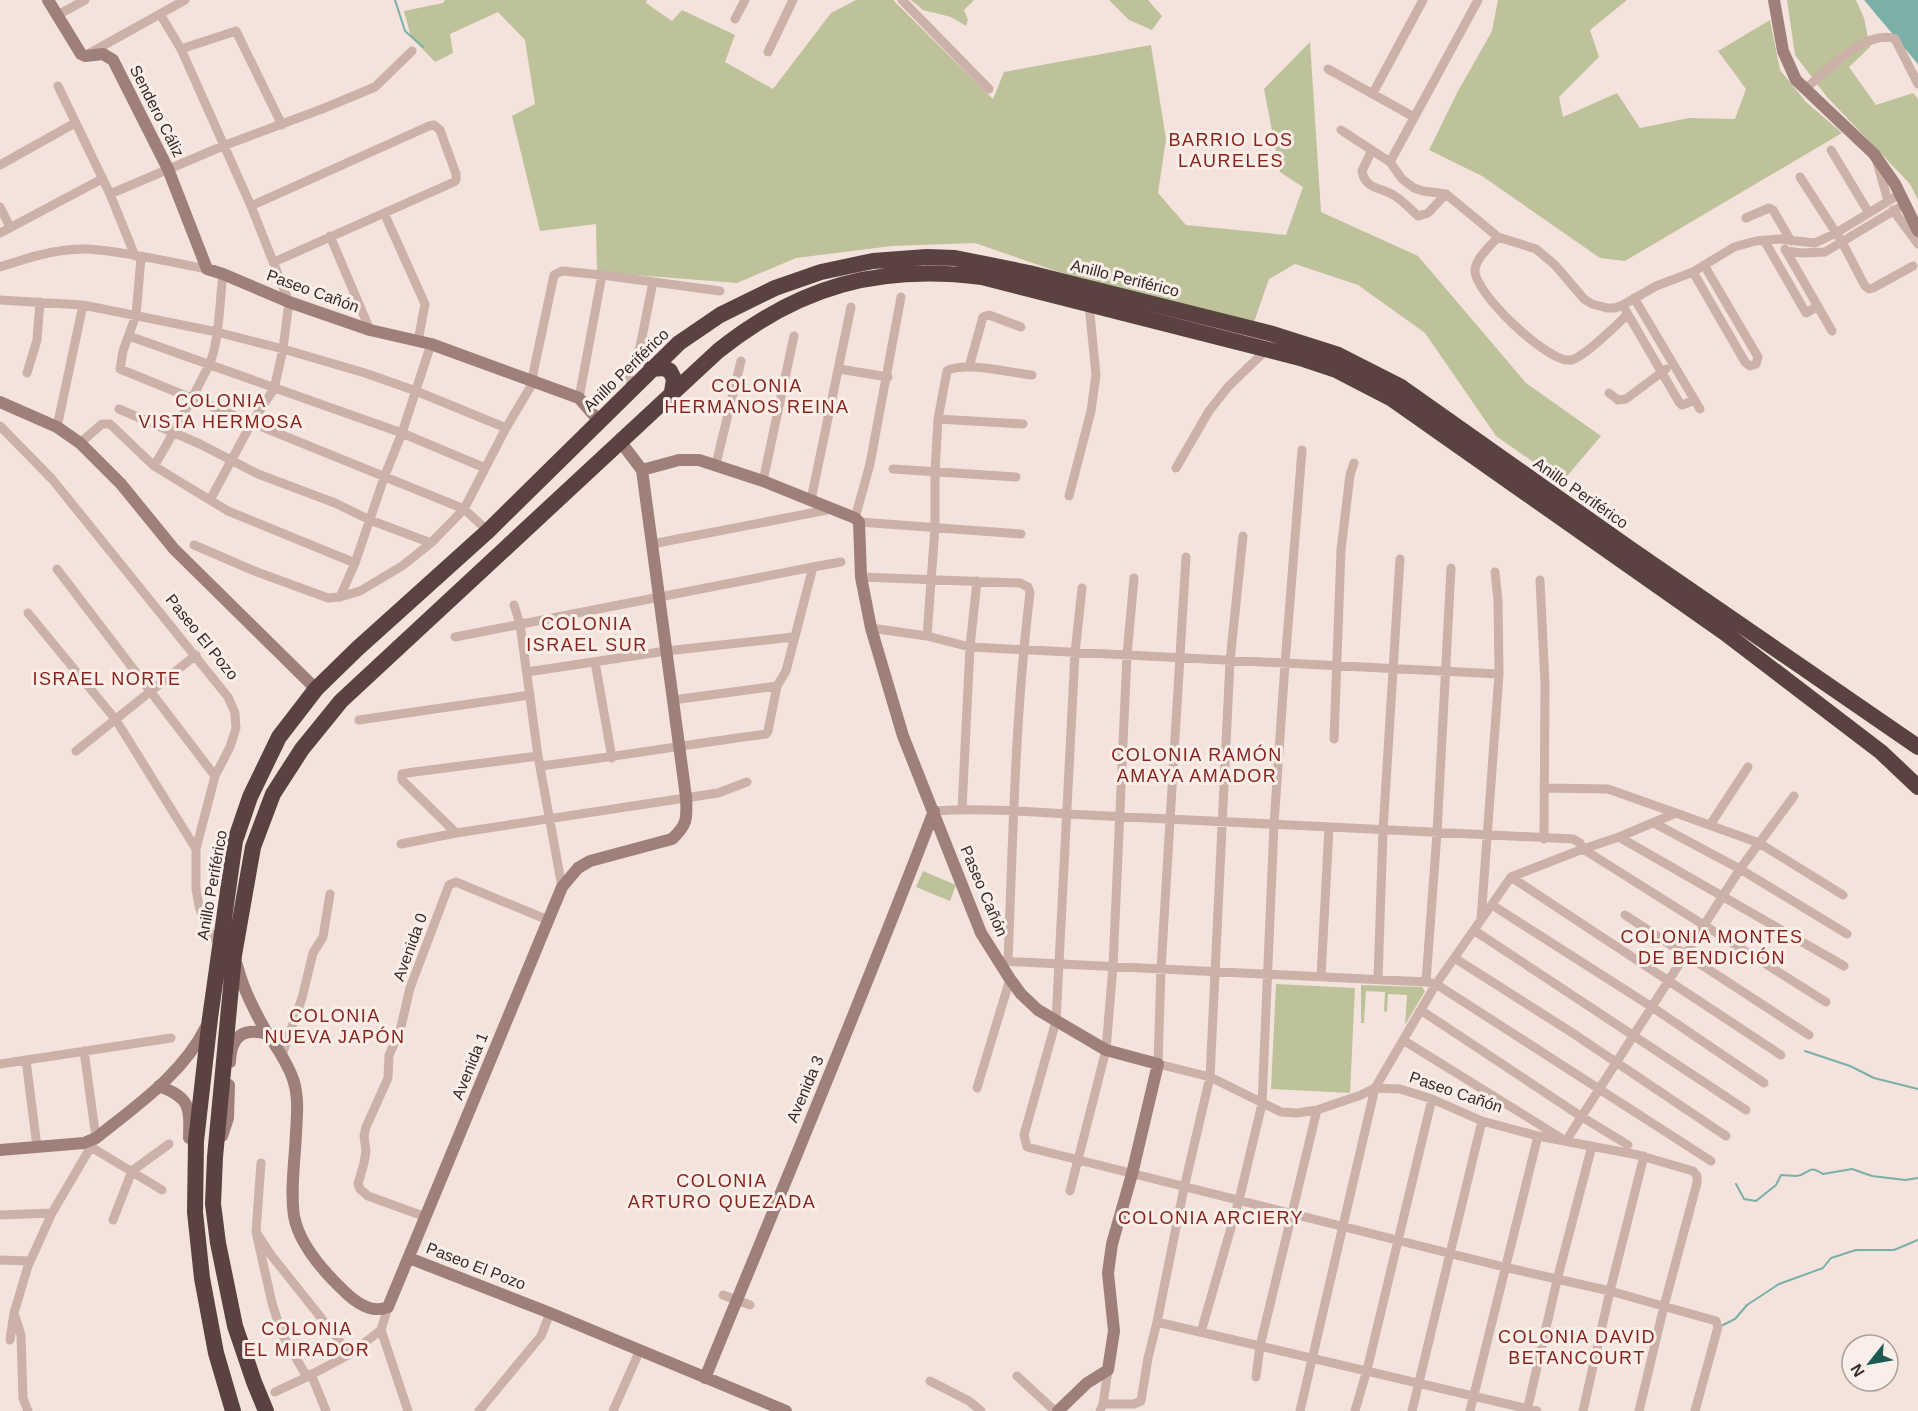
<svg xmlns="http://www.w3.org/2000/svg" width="1918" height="1411" font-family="Helvetica,sans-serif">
<rect width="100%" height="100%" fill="#f3e3dc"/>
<path fill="#bdc29b" d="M 445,0 L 647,0 L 646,3 L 672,21 L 682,10 L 735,35 L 725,62 L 773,89 L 831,13 L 856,0 L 893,0 L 993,99 L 1004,72 L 1151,45 L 1166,139 L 1158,193 L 1186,225 L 1286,235 L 1303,187 L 1280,172 L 1264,89 L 1310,42 L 1321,212 L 1418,256 L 1526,383 L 1601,436 L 1562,482 L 1496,436 L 1425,333 L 1358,285 L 1295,264 L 1269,279 L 1253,325 L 1056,271 L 975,243 L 892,246 L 796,258 L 737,283 L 597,272 L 596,224 L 540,231 L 512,116 L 535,104 L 525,40 L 498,12 L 450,34 L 453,53 L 435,62 L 411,37 L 404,11 L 443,3 Z
M 911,0 L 974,0 L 964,10 L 968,20 L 966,26 L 951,17 L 923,10 Z
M 1109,0 L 1148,0 L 1162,16 L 1152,30 L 1129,20 Z
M 1498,0 L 1627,0 L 1590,30 L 1599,57 L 1559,97 L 1563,117 L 1617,93 L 1640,128 L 1689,118 L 1735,119 L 1746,89 L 1718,51 L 1770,20 L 1780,70 L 1806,102 L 1842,133 L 1625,261 L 1600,258 L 1482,176 L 1429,150 L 1457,93 L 1492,31 Z
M 1787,0 L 1856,0 L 1864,18 L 1870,47 L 1849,67 L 1876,105 L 1913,93 L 1918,99 L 1918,200 L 1910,184 L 1827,97 L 1795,55 Z
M 923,871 L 956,885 L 950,901 L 916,887 Z
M 1276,984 L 1355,988 L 1350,1093 L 1271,1089 Z
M 1361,985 L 1422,987 L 1425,991 L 1405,1025 L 1407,995 L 1388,994 L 1387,1012 L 1384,1011 L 1385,992 L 1366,991 L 1364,1023 L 1361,1023 Z"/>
<path fill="#7ab0a8" d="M 1864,0 L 1918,0 L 1918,65 L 1917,63 Z"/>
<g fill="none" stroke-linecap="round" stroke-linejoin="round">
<path stroke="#7ab0a8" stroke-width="2" d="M 395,0 L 405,31 L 423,47
M 1805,1051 L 1850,1066 L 1874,1078 L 1918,1089
M 1736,1184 L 1744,1199 L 1756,1201 L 1776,1185 L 1781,1175 C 1787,1175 1791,1176 1796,1176 C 1810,1175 1807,1163 1823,1174 L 1852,1169 L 1872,1176 L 1905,1180 L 1918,1178
M 1723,1325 L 1735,1319 L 1747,1305 L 1779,1284 L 1823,1268 L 1831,1258 L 1856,1250 L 1894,1250 L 1918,1240"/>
<path stroke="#cbb1a7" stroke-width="9" d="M 902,0 L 989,89
M 160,14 L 181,49 L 251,206 L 289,302 L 283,349 L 274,389 L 252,422 L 210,500
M 56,16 L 85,0
M 735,19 L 745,0
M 181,49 L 236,31 L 282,125
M 768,52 L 793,0
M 90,53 L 185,0
M 1328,69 L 1414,117
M 58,86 L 110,194 L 135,256
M 1805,89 C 1826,72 1867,28 1895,39 L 1918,84
M 1373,93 L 1423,0
M 1341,130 L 1390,162 L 1402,179 L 1414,188 L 1423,191 L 1446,194 L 1498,237 L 1536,249 L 1555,265 L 1584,299 L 1592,304 L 1607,308 L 1615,308 L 1623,305 L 1656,286 L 1693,272 L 1734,247 L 1756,241 L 1779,239 L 1815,243 L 1836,233 L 1900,194
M 1372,150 L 1362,171 C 1365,190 1382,187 1395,196 C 1403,201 1410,209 1418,216 L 1428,213 L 1446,194
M 1831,150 L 1869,213
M 1390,162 L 1478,0
M 1877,162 L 1888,201
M 0,165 L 75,123
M 1800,177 L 1842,242 L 1865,286 L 1869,289 L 1873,288 L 1913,266
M 110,194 L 223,146 L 322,109 L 375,87 L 412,51
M 251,206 L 429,126 L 434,125 L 440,130 L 456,174 L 456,180 L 454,182 L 274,262
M 0,207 L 10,227
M 1893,210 L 1918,244
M 384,213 L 425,304 L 418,341
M 1746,218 L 1769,208 L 1773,210 L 1791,241
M 0,233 L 102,179
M 330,236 L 370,330
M 1498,237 C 1490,246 1476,258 1475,270 C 1473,292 1550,365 1571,360 C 1585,357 1616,325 1628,314
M 1764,240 L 1806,313 L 1818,306
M 1785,249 L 1832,331
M 1786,251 L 1802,253 L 1825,252 L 1905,204
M 141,258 L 136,315 L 123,351 L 120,369 L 464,509 L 488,531
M 0,267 C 27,258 58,248 87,249 C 124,251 170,262 207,269
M 1693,272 L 1745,362 L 1750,366 L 1756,364 L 1758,357 L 1704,265
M 1634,298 L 1700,409
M 0,300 L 83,305 L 217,332 L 283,349 L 365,373 L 416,391 L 506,428
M 1626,311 L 1679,402 L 1682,405 L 1695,400
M 129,336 L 402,433 L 485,468
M 969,367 L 983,317 L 989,315 L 1021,327
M 839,369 L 888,377
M 27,373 L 37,340 L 40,302
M 632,388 L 628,375 L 640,347 L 653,282
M 1609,393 L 1618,400 L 1626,399 L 1666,369
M 579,398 L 602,275
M 119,409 L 200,444 L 258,474 L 335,503 L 370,520 L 431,543
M 938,419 L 1023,424
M 0,426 L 52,479 L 228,697 L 235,713 L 236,728 L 230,747 L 215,776 L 196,849 L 196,889 L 199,906 L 205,925 L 220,946
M 57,427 L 83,305
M 80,443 L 102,424 L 110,424 L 154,466 L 228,511 L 355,563
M 716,464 L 741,361
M 154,466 C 174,433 192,399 209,365 C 219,345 220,297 223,274
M 1176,468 L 1209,411 L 1228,387 L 1267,349
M 893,469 L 1016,477
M 763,481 L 794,336
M 1069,496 L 1091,411 L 1096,375 L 1089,304
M 811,500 L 851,307
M 855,518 L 870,464 L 901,297
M 859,522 L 1021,534
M 652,544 L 832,509
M 194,545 L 257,572 L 328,598 L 340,597 L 360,591 L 402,566 L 431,543 L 464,509 L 506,428 L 534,381 L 533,374 L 554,275 L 562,271 L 602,275 L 720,291
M 1186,557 L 1161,969 L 1158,1064 L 1210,1077 L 1281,1112 L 1297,1113 L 1317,1110 L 1361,1095 L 1375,1088 L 1400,1089 L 1432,1099 L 1482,1121 L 1538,1136 L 1638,1155 L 1693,1171 L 1697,1176 L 1697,1183 L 1664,1306 L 1639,1411
M 57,569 L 215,776
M 861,577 L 1020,583 L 1028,587 L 1030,593 C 1015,715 1013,838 1008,960
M 1540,580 L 1545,684 L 1544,839
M 1082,588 L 1075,653 L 1056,1021 L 1024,1135 L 1027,1147 L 1504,1267 L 1610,1291 L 1716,1321 L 1718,1327 L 1695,1411
M 340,597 L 355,563 L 385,475 L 402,433 L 431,344
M 514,605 L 520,624 L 538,756 L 562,887
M 28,613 L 116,720 L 196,849
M 871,628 L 927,636 L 970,647 L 1499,674
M 927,636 L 935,527 L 935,472 L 938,419 L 947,371 C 964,361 1011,373 1032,375
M 455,637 L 813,567
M 595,662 L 612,758
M 527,672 L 666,651 L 793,637
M 673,700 L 777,686
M 359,720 L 530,695
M 1334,739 L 1341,550 L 1350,475 L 1354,463
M 76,751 L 196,655
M 538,756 L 414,772 L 402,774 L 402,780 L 456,833 L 718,793 L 747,782
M 540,766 C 616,757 690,744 766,734 L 768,731 L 777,686 L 786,671 L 813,567 L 841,562
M 1544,788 L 1608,789 L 1676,813
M 962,809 L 970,647 L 977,581
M 934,811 C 978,808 1022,811 1067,814 L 1573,839 L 1580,843 L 1583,849 L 1826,1002
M 1654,823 L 1740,869 L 1847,934
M 1710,825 L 1748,767
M 1619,837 L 1844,966
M 401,844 L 456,833
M 1511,877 L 1781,1055
M 1492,905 L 1652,1007 L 1764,1083
M 1625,915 L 1809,1035
M 1481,920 L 1499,674 L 1498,601 L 1495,572
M 1475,931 L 1746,1110
M 1456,959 L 1571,1032 L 1726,1136
M 999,961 L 1426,982 L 1436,984 L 1711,1161
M 1321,977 L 1329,827
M 1378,979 L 1383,831 L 1400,559
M 1426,982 L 1437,833 L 1451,568
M 1422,1011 L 1582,1117 L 1628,1145
M 1403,1040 L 1561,1138
M 282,1055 L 302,998 L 313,953 L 323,937 L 330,894
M 26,1060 L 37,1147
M 0,1064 L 171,1038
M 977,1088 L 1010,979
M 1566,1141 L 1740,869 L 1794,796
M 91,1147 L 162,1190
M 261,1163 L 256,1232 L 271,1255 L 350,1354
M 1070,1191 L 1106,1050 L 1113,966 L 1127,655 L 1134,578
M 0,1215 L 52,1213
M 426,1217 L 368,1196 L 360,1189 L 358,1184 L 364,1163 L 366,1151 L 364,1136 L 366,1127 L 388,1078 L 389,1055 L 400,1031 L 410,988 L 449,885 L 456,882 L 548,920
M 113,1220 L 132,1171 L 169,1144
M 256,1232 L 272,1303 L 282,1334 L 307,1377 L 350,1354 L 381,1330
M 0,1260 L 30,1261
M 723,1295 L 750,1305
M 388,1307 L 381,1330 L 408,1411
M 15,1316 L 21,1335 L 23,1398 L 28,1411
M 1157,1322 L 1537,1411
M 1201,1332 L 1239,1200 L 1262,1104 L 1274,824 L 1285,664 L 1302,450
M 10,1340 L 14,1313 L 28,1266 L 52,1213 L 96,1138 L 84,1051
M 311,1374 L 326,1411
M 1017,1376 L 1055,1411
M 1256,1377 L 1260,1346 L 1317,1110
M 930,1381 L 969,1401 L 981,1411
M 275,1392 L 307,1377
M 1103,1404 L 1134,1404 L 1141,1401 L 1148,1358 L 1157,1322 L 1184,1188 L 1210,1077 L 1230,661 L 1243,536
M 479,1411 L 541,1336 L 550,1313
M 613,1411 L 640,1350
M 1100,1411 L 1103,1404 L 1108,1370
M 1300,1411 L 1375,1088 L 1436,984 L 1511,877 L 1583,849 L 1619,837 L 1676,813 L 1759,843 L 1843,895
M 1355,1411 L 1367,1370 L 1432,1099
M 1412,1411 L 1482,1121
M 1470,1411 L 1538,1136
M 1527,1411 L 1557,1280 L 1592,1146
M 1583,1411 L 1610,1291 L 1644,1156"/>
<path stroke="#9f7f79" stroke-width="12" d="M 48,0 L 81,54 L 85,56 L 103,54 L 113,60 L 168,169 L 207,269 L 223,274 L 289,302 L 370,330 L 431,344 L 579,398 L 599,421
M 1774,0 L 1783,51 L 1796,80 L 1874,154 L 1895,184 L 1918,231
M 0,402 L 57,427 L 80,443 L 121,484 L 174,549 L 316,689
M 620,441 L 642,470
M 642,470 L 679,460 L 699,460 L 763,481 L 855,518 L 859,522 L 861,577 L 871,628 L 903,736 L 981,933 L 1010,979 L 1021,994 L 1038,1010 L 1106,1050 L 1158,1064 L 1132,1174 L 1112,1244 L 1108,1273 L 1114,1331 L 1108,1370 L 1087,1383 L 1058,1411
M 237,965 C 243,989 253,1009 266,1031 C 276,1047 287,1061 293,1079 C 299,1097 297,1115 296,1133 C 295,1160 290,1190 294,1216 C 299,1244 324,1272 344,1291 C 355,1302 372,1314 388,1307 L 562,887 L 578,868 L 590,861 L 672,839 C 688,824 687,818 686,797 L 642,470
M 230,1062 C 231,1036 243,1027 268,1034
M 159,1086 C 190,1098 190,1106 189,1138
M 222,1136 L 228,1118 L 229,1085
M 0,1150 L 84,1143 L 96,1138 C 136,1106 183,1074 206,1027
M 409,1258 L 550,1313 L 786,1411
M 705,1378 C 782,1189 861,1002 934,811"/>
<path stroke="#59423f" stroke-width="16" d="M 651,369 L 664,368 L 670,371 L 674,379 L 672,392
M 233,1411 L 216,1353 L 202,1278 L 195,1212 L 196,1141 L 210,1018 L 235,841 L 250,797 L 279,737 L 316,689 L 357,649 L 488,531 L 679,343 L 720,315 L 775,288 L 821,272 L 873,261 L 927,257 L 955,258 L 1029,273 L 1273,334 L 1336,354 L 1401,387 L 1629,548 L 1918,747
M 266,1411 L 254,1382 L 235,1326 L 218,1243 L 213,1204 L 215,1157 L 234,955 L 253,847 L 273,794 L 302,749 L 341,701 L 718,351 C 799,286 879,264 982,277 L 1300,358 L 1336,370 L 1392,399 L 1725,633 L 1881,752 L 1918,787"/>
</g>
<g text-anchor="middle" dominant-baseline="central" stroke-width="6" stroke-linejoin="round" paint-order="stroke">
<g font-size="16" fill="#382a28" stroke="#faefe8">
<text transform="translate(157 111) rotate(63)">Sendero Cáliz</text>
<text transform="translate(1125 278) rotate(14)">Anillo Periférico</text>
<text transform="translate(313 291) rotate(20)">Paseo Cañón</text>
<text transform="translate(626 370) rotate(-44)">Anillo Periférico</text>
<text transform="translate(1581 493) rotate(35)">Anillo Periférico</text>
<text transform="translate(202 637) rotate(51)">Paseo El Pozo</text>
<text transform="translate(212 885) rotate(-80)">Anillo Periférico</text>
<text transform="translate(984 891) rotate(67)">Paseo Cañón</text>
<text transform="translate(410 947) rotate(-70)">Avenida 0</text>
<text transform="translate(470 1066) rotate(-68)">Avenida 1</text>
<text transform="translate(805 1089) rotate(-67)">Avenida 3</text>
<text transform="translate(1456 1092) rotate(19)">Paseo Cañón</text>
<text transform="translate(476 1266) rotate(21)">Paseo El Pozo</text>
</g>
<g font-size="18" letter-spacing="1.5" fill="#89241f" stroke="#faefe8">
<text x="1231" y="140">BARRIO LOS<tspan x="1231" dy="21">LAURELES</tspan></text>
<text x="757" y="386">COLONIA<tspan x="757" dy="21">HERMANOS REINA</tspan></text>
<text x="221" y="401">COLONIA<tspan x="221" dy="21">VISTA HERMOSA</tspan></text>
<text x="587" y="624">COLONIA<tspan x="587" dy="21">ISRAEL SUR</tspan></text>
<text x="107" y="679">ISRAEL NORTE</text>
<text x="1197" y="755">COLONIA RAMÓN<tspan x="1197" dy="21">AMAYA AMADOR</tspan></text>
<text x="1712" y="937">COLONIA MONTES<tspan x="1712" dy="21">DE BENDICIÓN</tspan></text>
<text x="335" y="1016">COLONIA<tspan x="335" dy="21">NUEVA JAPÓN</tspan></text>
<text x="722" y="1181">COLONIA<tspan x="722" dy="21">ARTURO QUEZADA</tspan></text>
<text x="1211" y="1218">COLONIA ARCIERY</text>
<text x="307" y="1329">COLONIA<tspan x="307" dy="21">EL MIRADOR</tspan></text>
<text x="1577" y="1337">COLONIA DAVID<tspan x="1577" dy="21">BETANCOURT</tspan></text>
</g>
</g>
<g transform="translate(1870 1363) rotate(239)"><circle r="28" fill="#faefe8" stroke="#aca09b" stroke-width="1.5"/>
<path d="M0-4.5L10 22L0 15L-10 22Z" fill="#1c5a52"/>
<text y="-9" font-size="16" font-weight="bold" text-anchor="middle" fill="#382a28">N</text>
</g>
</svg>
